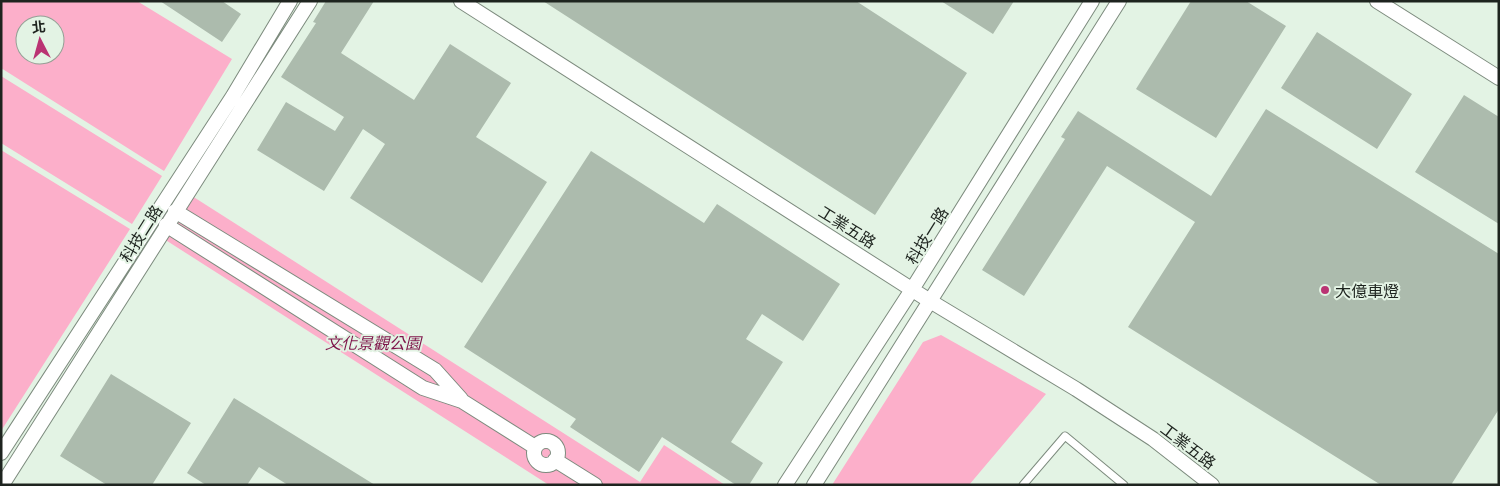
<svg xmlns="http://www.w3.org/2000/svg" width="1500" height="486" font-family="Literata,'Noto Sans TC',serif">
<rect width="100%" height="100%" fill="#e3f3e4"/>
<path fill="#fcafca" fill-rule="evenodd" d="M 1,1 L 137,1 L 232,59 L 164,171 L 1,68 ZM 25,25 L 55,25 L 55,55 L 25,55 Z
M 1,76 L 162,176 L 132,224 L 1,143 Z
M 1,150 L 130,229 L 1,431 Z
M 192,196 L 640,482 L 664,445 L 725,485 L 549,485 L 164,239 Z
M 941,335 L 1046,394 L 969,485 L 832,485 L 923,342 Z"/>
<path fill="#acbbad" d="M 160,1 L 222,1 L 241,14 L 222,42 Z
M 326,1 L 374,1 L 341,53 L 414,100 L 450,44 L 511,83 L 476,137 L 547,182 L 482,283 L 350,198 L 385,144 L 363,129 L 324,191 L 257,150 L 286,102 L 335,131 L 344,117 L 281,77 L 316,23 L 313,22 Z
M 543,1 L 856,1 L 967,73 L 875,215 Z
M 941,1 L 1014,1 L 993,34 Z
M 1191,1 L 1246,1 L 1286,26 L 1216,138 L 1136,89 Z
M 1317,32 L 1412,94 L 1377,149 L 1281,88 Z
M 1464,95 L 1499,117 L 1499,224 L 1415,172 Z
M 1266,109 L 1499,254 L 1499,409 L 1451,485 L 1381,485 L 1128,327 L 1195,222 L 1107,166 L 1024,296 L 982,270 L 1065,139 L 1061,137 L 1078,111 L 1211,196 Z
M 591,151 L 704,223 L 717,204 L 840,284 L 803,341 L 762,314 L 746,339 L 783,362 L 731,442 L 763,463 L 749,485 L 736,485 L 662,437 L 639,472 L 570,427 L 576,419 L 464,347 Z
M 111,374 L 191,423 L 152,485 L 107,485 L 60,456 Z
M 234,398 L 375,485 L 288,485 L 259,467 L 247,485 L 206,485 L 187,473 Z"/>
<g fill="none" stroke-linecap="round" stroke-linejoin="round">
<g stroke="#7d8b7e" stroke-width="9">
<path id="lane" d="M 1023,485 L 1065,436 L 1124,485"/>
</g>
<g stroke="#7d8b7e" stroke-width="16">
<path id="street" d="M 461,1 L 930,301 L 1076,389 L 1153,439 L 1212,485
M 1377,1 L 1499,78
M 175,211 L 435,370 L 461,399
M 166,225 L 423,388 L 462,401 L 535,447
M534 453a12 12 0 1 1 24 0a12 12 0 1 1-24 0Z
M 1,453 L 233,96 L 290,1
M 555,460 L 595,485
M 2,485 L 310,1
M 785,485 L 913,288 L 1092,1
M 814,485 L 1119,1"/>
</g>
<use href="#lane" stroke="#fff" stroke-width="7"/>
<use href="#street" stroke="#fff" stroke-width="14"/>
</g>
<circle fill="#ba3373" stroke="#e3f3e4" stroke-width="2" cx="1325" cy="290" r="5"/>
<g text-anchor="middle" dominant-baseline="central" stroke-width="4" stroke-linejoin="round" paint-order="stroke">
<g font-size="16" fill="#1e241f" stroke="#e3f3e4">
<text transform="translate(848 226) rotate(32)">工業五路</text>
<text transform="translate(140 233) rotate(-58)">科技二路</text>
<text transform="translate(926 235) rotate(-58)">科技一路</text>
<text transform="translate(1189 445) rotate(37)">工業五路</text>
</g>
<g font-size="16" fill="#1e241f" stroke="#e3f3e4" text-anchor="start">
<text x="1335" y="290">大億車燈</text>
</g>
<g font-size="16" font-style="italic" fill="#7e1349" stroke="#e3f3e4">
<text x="373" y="342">文化景觀公園</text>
</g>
</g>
<rect width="1500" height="486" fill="none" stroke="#1e241f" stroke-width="5"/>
<g transform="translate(40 40) rotate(354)"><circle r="24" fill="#e3f3e4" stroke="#94a095"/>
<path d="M0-4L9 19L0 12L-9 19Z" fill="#ba3373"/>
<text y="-8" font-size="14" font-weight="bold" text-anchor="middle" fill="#1e241f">北</text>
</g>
</svg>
